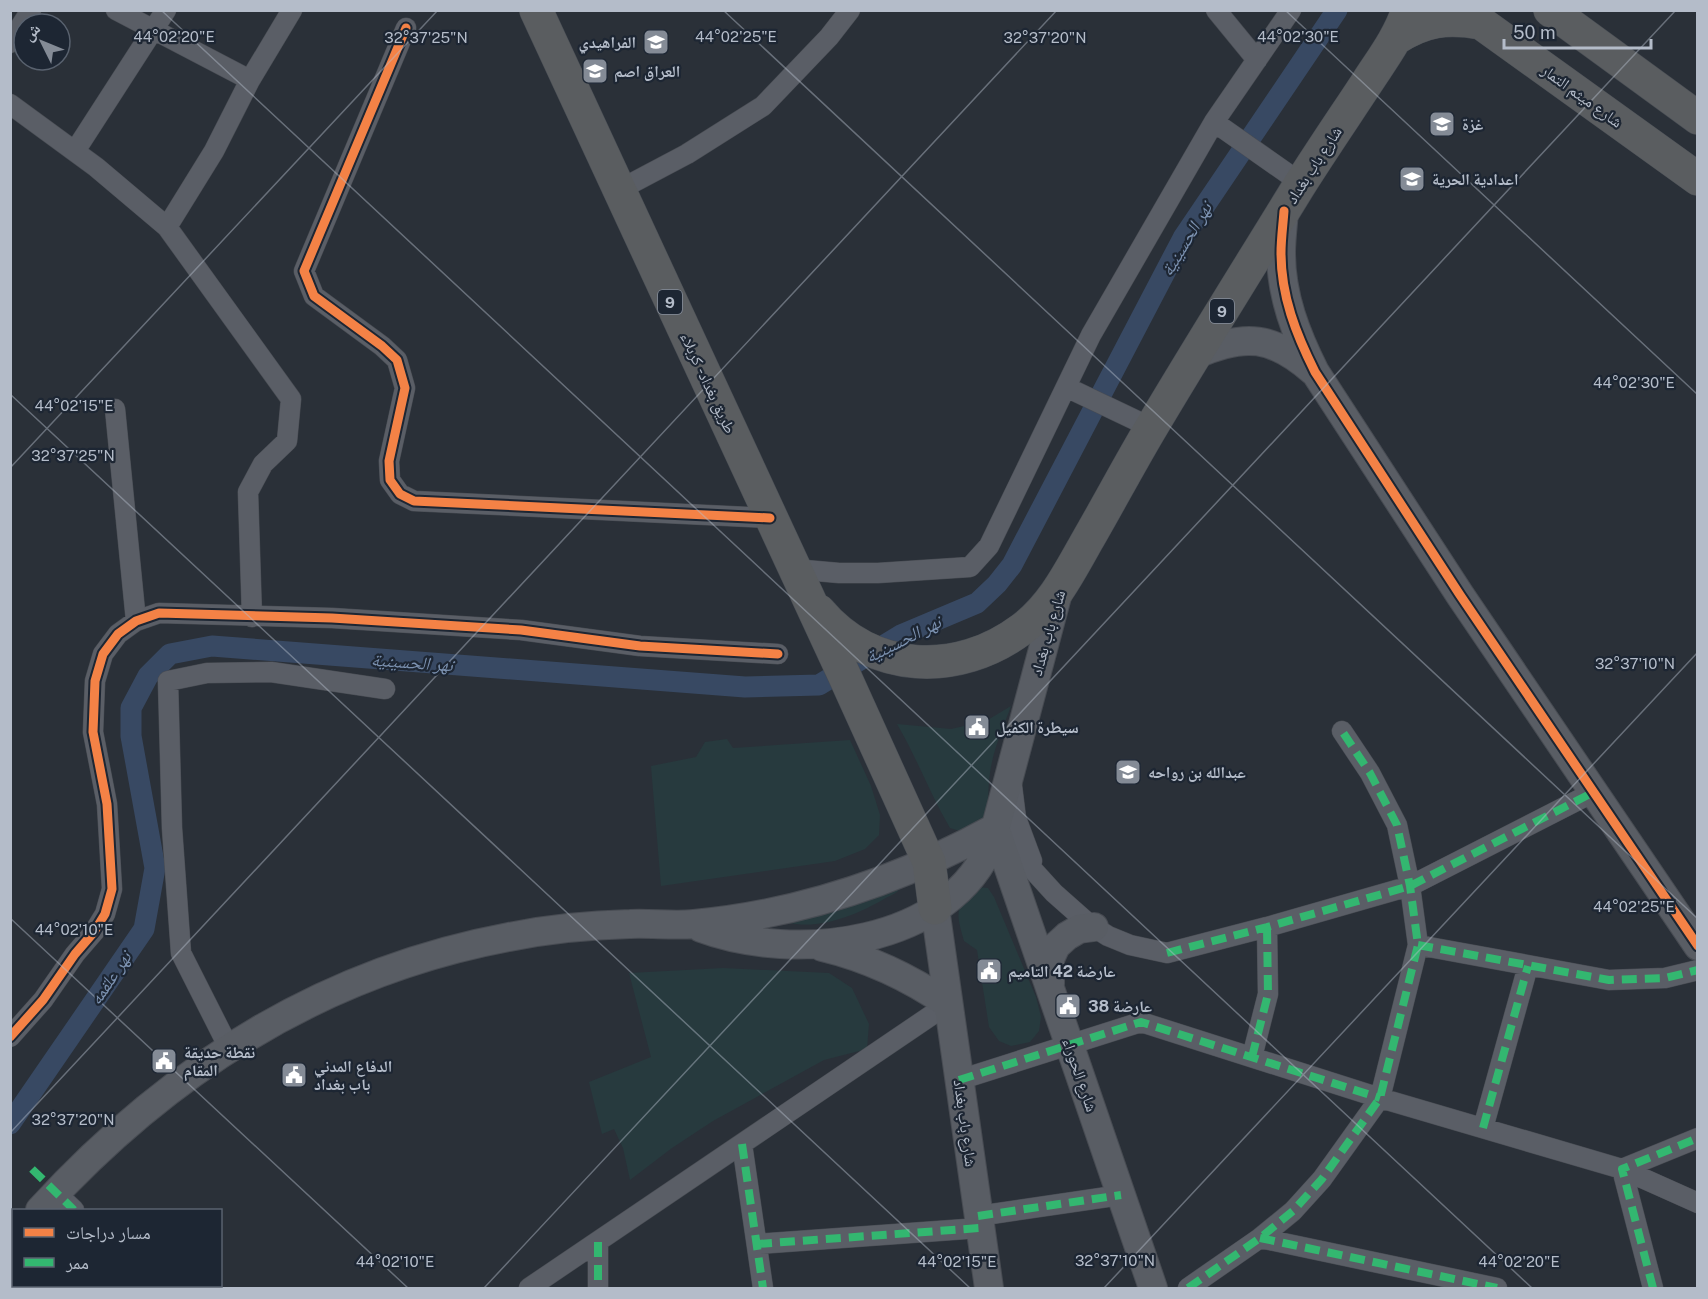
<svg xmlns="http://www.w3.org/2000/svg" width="1708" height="1299" font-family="'Public Sans','Noto Naskh Arabic',sans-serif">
<rect width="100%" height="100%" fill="#2a3038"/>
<path fill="#273a3e" d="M 1011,706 C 1003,728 993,750 990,773 C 987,794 990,807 982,828 L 966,833 L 950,828 C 930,794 917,758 897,724 L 951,729 L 986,721 Z
M 727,739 L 733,748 L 850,740 L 871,786 L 880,815 L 879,835 L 865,849 L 835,861 L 661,886 L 651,766 L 696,757 L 705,742 Z
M 902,885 C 899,893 891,895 884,899 C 857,915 818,931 786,922 Z
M 977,887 L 988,888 L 994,897 L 1036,997 L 1041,1017 L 1039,1031 L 1030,1042 L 1011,1046 L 999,1041 L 989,1027 L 977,950 L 964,941 C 956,912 954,909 977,887 Z
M 723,968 L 829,973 L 852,988 L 869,1024 L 867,1049 L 824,1060 L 713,1121 L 672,1148 L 630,1180 L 623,1148 L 614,1129 L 602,1134 L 589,1082 L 651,1057 L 629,973 Z"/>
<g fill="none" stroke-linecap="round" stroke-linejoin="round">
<path stroke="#384963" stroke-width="21" d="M 10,1124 L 144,929 L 155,868 L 131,736 L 131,708 L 148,676 L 170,654 L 212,646 L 745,687 L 819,685 L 901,635 L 977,603 L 997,584 L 1012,565 L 1183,238 L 1337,10"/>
<g stroke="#484c53" stroke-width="21">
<path id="street" d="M 116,10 L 250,80
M 1216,10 L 1257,60
M 406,28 L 304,271 L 314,296 L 382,346 L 397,360 L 405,388 L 389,461 L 390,480 L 400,494 L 414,501 L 770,518
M 10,43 L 31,10
M 10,104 L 96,167 L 167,227 L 291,399 L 287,441 L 263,464 L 248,492 L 252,617
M 1214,122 L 1301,183
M 75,151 L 166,10
M 619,190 L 687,154 L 763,106 L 829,37 L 850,10
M 167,227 L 214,151 L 250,80 L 292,10
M 1066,387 L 1152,428
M 115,409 L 136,621
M 794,569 L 839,573 L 878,573 L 970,567 L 989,546 L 1091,335 L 1214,122 L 1291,10
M 1012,786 L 1016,818 L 1032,861
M 1001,835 L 1054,893 L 1089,924 L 1108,936 L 1130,945 L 1167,953 L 1267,927 L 1410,886 L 1592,793
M 1418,945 L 1609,980 L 1665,978 L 1698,970
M 10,1037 L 43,1000 L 75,954 L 94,932 L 105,914 L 112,889 L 107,804 L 93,732 L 95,681 L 103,654 L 118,634 L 136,621 L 159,613 L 332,618 L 521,630 L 640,646 L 778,654
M 229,1048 L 181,953 L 172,828 L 168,681 L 207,673 L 271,672 L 385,689
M 1252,1057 L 1268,994 L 1267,927
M 959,1080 L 1141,1022 L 1380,1098 L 1622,1169 L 1698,1203
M 1483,1128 L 1528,966
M 742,1144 L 763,1288
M 56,1193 L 74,1210
M 978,1216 L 1121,1195
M 1260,1238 L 1497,1288
M 598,1242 L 598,1288
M 757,1244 L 980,1228
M 151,1286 L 154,1288
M 529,1288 L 948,1004
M 1188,1288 L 1260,1238 L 1293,1211 L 1322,1179 L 1380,1098 L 1418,945 L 1410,886 L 1397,825 L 1370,773 L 1342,731
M 1653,1288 L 1622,1169 L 1698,1138"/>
</g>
<g stroke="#484c53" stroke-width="30">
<path id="secondary" d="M 1284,211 C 1283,225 1281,239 1281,253 C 1281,296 1296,334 1315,372 L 1460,595 L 1698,946
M 1197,354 C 1245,333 1273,336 1313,371
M 995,828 L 1153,1288
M 935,908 L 989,1288
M 701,928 C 794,963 951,946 992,841 L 1059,589
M 822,947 C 868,958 909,977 948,1004
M 1050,984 L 1050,959 L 1056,946 L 1067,936 L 1079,929 L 1094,927
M 40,1210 C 168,1070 321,972 509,937 C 548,929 590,925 630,924 C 651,923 673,926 694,924 C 801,914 901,880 995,828
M 10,1242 L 14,1239"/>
</g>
<g stroke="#474c53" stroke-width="34">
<path id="highway" d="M 536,10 L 846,679 L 929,862 L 935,908
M 1550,10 L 1698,118
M 1395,39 C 1424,20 1447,17 1481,23 L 1698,179
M 819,611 C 872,674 958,677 1022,629 C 1052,607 1069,573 1087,541 C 1109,503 1129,465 1151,428 C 1199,347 1250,266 1299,186 C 1321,151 1345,116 1368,81 C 1383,58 1399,37 1408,10"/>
</g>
<use href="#street" stroke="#5a5e66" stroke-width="20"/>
<use href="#secondary" stroke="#595d64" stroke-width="28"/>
<use href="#highway" stroke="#5a5d60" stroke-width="33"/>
<path stroke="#33b770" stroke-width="8" stroke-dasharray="15 8" stroke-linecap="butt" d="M 1418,945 L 1609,980 L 1665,978 L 1698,970
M 1167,953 L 1267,927 L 1410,886 L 1592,793
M 1252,1057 L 1268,994 L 1267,927
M 959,1080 L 1141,1022 L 1380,1098
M 1483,1128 L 1528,966
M 742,1144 L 763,1288
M 32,1169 L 74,1210
M 978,1216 L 1121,1195
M 1260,1238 L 1497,1288
M 598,1242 L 598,1288
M 757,1244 L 980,1228
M 151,1286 L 154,1288
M 1188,1288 L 1260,1238 L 1293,1211 L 1322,1179 L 1380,1098 L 1418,945 L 1410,886 L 1397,825 L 1370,773 L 1342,731
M 1653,1288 L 1622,1169 L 1698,1138"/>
<g stroke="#1d2633" stroke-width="13">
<path id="cycleway" d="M 406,28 L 304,271 L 314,296 L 382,346 L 397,360 L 405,388 L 389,461 L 390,480 L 400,494 L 414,501 L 770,518
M 1284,211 C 1283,225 1281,239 1281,253 C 1281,296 1296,334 1315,372 L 1460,595 L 1698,946
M 10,1037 L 43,1000 L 75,954 L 94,932 L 105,914 L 112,889 L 107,804 L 93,732 L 95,681 L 103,654 L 118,634 L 136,621 L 159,613 L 332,618 L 521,630 L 640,646 L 778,654"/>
</g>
<use href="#cycleway" stroke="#f48246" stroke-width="9"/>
</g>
<path fill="none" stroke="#b4bcc9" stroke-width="1.5" stroke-opacity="0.45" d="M 161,10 L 1532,1288M 723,10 L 1698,919M 1285,10 L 1698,395M 10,394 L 970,1288M 10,468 L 438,10M 10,918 L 408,1288M 10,1133 L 1057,10M 484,1288 L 1676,10M 1104,1288 L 1698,652"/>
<defs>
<g id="school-square" transform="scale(1.35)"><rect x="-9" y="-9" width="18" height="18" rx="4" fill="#848b96" stroke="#1d2633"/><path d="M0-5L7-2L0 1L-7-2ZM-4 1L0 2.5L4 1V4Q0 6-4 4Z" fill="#fff"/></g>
<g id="civic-square" transform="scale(1.35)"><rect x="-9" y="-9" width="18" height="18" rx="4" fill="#848b96" stroke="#1d2633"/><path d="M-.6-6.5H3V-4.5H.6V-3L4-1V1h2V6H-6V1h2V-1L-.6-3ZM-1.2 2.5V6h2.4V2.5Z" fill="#fff"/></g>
</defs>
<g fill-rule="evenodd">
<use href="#school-square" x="656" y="42"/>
<use href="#school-square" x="595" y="71"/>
<use href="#school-square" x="1442" y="124"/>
<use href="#school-square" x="1412" y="179"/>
<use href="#civic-square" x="977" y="727"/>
<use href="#school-square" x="1128" y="772"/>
<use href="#civic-square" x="989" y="971"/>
<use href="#civic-square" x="1068" y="1006"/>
<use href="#civic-square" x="164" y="1061"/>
<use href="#civic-square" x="294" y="1075"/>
</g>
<g text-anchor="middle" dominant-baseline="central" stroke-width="4.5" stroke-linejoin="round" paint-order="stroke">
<g fill="#1d2633" stroke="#878f9c" stroke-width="1.5">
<rect x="658" y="290" width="24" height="24" rx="4.5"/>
<rect x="1210" y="299" width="24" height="24" rx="4.5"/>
</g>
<g font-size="15" font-weight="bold" fill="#b4bcc9">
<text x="670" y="302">9</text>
<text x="1222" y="311">9</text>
</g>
<g font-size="16" font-weight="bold" fill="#b4bcc9" stroke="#1d2633" text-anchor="start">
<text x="636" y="42" text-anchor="end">الفراهيدي</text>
<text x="614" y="71">العراق اصم</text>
<text x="1462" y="124">غزة</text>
<text x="1432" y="179">اعدادية الحرية</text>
<text x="996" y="727">سيطرة الكفيل</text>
<text x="1148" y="772">عبدالله بن رواحه</text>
<text x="1008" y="971">عارضة 42 التاميم</text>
<text x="1088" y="1006">عارضة 38</text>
<text x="184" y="1052">نقطة حديقة<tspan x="184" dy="18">المقام</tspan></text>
<text x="314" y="1066">الدفاع المدني<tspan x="314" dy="18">باب بغداد</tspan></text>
</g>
<g font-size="16" fill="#b4bcc9" stroke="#1d2633">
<text transform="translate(1582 96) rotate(36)">شارع ميثم التمار</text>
<text transform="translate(1314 165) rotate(-57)">شارع باب بغداد</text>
<text transform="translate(708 383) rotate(65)">طريق بغداد - كربلاء</text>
<text transform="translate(1048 633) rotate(-74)">شارع باب بغداد</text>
<text transform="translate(1080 1075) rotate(71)">شارع الحوراء</text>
<text transform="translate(965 1123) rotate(82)">شارع باب بغداد</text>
</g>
<g font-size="18" font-style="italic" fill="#7c92b1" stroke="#1d2633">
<text transform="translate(1186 239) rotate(-59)">نهر الحسينية</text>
<text transform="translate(903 639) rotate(-27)">نهر الحسينية</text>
<text transform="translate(412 662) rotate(4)">نهر الحسينية</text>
<text transform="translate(110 978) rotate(-56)">نهر علقمه</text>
</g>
</g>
<g font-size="15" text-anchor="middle" fill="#b4bcc9" stroke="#1d2633" stroke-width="4.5" stroke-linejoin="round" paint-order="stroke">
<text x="174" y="42">44°02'20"E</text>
<text x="736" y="42">44°02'25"E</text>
<text x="1298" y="42">44°02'30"E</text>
<text x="426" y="43">32°37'25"N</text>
<text x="1045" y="43">32°37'20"N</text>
<text x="1634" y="388">44°02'30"E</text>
<text x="74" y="411">44°02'15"E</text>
<text x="73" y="461">32°37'25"N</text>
<text x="1635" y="669">32°37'10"N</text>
<text x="1634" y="912">44°02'25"E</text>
<text x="74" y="935">44°02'10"E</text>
<text x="73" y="1125">32°37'20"N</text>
<text x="1115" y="1266">32°37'10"N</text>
<text x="395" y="1267">44°02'10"E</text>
<text x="957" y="1267">44°02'15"E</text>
<text x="1519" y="1267">44°02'20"E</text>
</g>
<rect width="1708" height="1299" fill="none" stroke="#b4bcc9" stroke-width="24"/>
<rect x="12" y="1209" width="210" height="78" fill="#1d2633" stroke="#59626f" stroke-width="1.5"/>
<rect x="24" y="1228" width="30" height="9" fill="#f48246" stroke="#59626f" stroke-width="1.5"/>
<text x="66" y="1239" font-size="18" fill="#b4bcc9">مسار دراجات</text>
<rect x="24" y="1258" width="30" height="9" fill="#33b770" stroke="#59626f" stroke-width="1.5"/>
<text x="66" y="1269" font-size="18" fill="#b4bcc9">ممر</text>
<g transform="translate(42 42) rotate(313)"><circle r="28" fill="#1d2633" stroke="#59626f" stroke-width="1.5"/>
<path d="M0-4.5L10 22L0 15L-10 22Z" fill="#848b96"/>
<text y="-9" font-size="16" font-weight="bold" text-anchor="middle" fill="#b4bcc9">ش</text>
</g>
<path d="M1504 39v9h147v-9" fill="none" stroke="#b4bcc9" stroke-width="3"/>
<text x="1513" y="39" font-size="18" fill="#b4bcc9" stroke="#1d2633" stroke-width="4.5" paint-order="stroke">50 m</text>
</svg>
